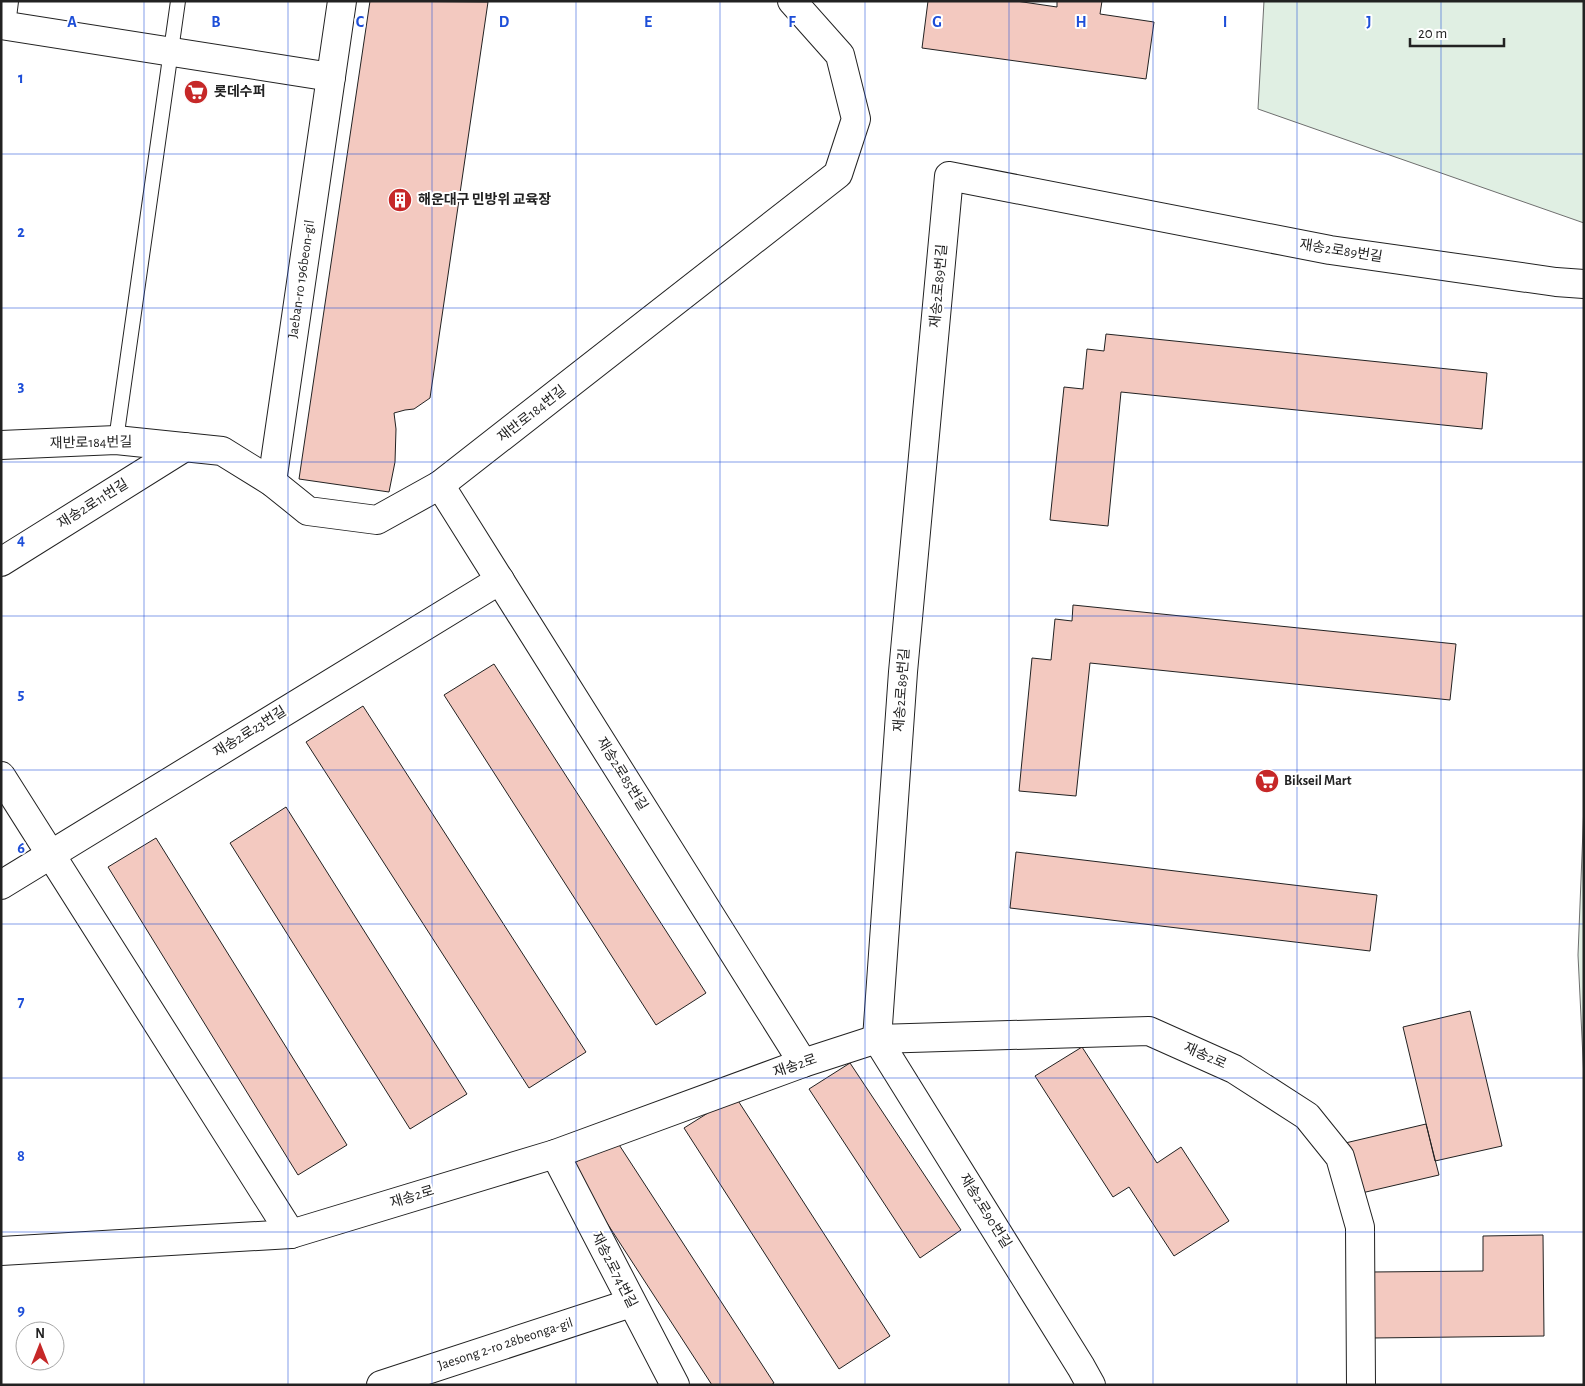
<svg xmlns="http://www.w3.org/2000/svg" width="1585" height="1386" font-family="'Alegreya Sans','Noto Sans KR',sans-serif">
<rect width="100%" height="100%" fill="#fff"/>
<path fill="#e0efe3" stroke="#6f6f6f" d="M 1264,1 L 1584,1 L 1584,223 L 1258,109 Z
M 1584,804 L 1584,1079 L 1578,955 Z"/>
<path fill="#f3c9c0" stroke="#222" d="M 370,1 L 488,2 L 430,398 L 414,409 L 405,410 L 394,413 L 396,429 L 395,462 L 389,492 L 299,479 Z
M 928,1 L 1016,1 L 1057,7 L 1057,1 L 1102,1 L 1100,14 L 1154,22 L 1146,79 L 922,48 Z
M 1106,334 L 1487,373 L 1482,429 L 1121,392 L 1108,526 L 1050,520 L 1064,387 L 1083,389 L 1087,349 L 1104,351 Z
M 1073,605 L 1456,644 L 1450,700 L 1090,663 L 1076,796 L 1019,791 L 1032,658 L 1051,660 L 1055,619 L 1072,621 Z
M 494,664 L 706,993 L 656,1025 L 444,695 Z
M 363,706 L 586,1052 L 529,1088 L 306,742 Z
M 286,807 L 467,1094 L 410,1129 L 230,843 Z
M 156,838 L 347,1145 L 298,1175 L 108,867 Z
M 1016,852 L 1377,895 L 1370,951 L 1010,908 Z
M 1470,1011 L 1502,1146 L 1435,1161 L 1403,1027 Z
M 1082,1047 L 1157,1163 L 1181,1147 L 1229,1221 L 1174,1256 L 1129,1187 L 1113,1197 L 1035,1076 Z
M 850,1063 L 961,1230 L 920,1258 L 809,1089 Z
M 735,1096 L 890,1336 L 839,1369 L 684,1128 Z
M 1426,1124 L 1439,1175 L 1353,1195 L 1341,1144 Z
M 614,1137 L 774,1383 L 771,1385 L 712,1385 L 570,1166 Z
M 1543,1235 L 1544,1336 L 1372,1338 L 1371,1272 L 1483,1271 L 1483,1236 Z"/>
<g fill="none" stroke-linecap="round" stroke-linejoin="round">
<g stroke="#222" stroke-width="16">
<path id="service" d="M 116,440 L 178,1"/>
</g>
<g stroke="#222" stroke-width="30">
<g id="minor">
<path d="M 1,25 L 331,77"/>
<path d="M 1,25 L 4,1"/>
<path d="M 1,445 L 116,440 L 222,451 L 272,482 L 308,511 L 377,520 L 440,485 L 838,174 L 856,119 L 840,55 L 792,1"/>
<path id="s1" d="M 272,482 L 342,1"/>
<path d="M 440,485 L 803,1063"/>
<path d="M 1,562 L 185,447"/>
<path d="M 1,776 L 291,1234"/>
<path d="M 1,885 L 500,580"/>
<path d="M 555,1154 L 675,1385"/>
<path d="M 1,1251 L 291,1234 L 555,1154 L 803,1063 L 877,1039 L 1149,1031 L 1234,1069 L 1307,1116 L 1340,1157 L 1360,1227 L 1361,1385"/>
<path id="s2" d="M 381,1385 L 631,1303"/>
<path d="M 1091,1385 L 1081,1367 L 877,1039 L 903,672 L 949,176 L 1330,250 L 1556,282 L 1584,284"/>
</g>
</g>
<use href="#service" stroke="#fff" stroke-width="14"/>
<use href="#minor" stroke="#fff" stroke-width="28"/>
</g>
<path fill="none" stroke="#1d4ed8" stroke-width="1" stroke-opacity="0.55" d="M 144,1 L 144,1385M 288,1 L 288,1385M 432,1 L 432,1385M 576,1 L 576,1385M 720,1 L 720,1385M 865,1 L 865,1385M 1009,1 L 1009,1385M 1153,1 L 1153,1385M 1297,1 L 1297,1385M 1441,1 L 1441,1385M 1,154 L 1584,154M 1,308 L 1584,308M 1,462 L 1584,462M 1,616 L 1584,616M 1,770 L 1584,770M 1,924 L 1584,924M 1,1078 L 1584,1078M 1,1232 L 1584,1232"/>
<defs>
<g id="supermarket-disc" transform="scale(1.25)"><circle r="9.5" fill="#c62828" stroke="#fff"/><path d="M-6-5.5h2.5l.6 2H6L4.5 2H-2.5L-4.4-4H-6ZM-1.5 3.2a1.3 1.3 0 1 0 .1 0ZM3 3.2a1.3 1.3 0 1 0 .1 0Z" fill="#fff"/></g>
<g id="building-disc" transform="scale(1.25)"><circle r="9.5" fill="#c62828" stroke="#fff"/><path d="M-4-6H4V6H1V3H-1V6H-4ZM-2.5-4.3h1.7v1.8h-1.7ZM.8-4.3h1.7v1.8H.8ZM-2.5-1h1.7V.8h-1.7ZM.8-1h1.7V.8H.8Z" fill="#fff"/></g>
</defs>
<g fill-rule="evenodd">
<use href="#supermarket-disc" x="196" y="92"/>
<use href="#building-disc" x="400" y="200"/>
<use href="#supermarket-disc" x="1267" y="781"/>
</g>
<g text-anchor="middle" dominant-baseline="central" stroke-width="4" stroke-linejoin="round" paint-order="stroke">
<g font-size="14" font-weight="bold" fill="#222" stroke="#fff" text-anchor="start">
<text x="214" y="92">롯데수퍼</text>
<text x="418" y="200">해운대구 민방위 교육장</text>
<text x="1284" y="781">Bikseil Mart</text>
</g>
<g font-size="14" fill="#222" stroke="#fff">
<text transform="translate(1341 251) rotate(9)">재송2로89번길</text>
<text stroke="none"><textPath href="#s1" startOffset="205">Jaeban-ro 196beon-gil</textPath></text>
<text transform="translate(939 286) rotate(-85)">재송2로89번길</text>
<text transform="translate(532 414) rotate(-38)">재반로184번길</text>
<text transform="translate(91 443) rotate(-1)">재반로184번길</text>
<text transform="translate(93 504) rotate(-32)">재송2로11번길</text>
<text transform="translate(902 690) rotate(-86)">재송2로89번길</text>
<text transform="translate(250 732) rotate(-32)">재송2로23번길</text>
<text transform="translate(622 774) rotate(58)">재송2로85번길</text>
<text transform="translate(1205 1056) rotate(24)">재송2로</text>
<text transform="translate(795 1066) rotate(-19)">재송2로</text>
<text transform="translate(412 1197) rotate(-17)">재송2로</text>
<text transform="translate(985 1211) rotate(58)">재송2로90번길</text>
<text transform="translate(614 1270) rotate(63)">재송2로74번길</text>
<text stroke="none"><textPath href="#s2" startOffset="131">Jaesong 2-ro 28beonga-gil</textPath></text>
</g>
</g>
<g font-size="16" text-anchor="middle" font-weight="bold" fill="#1d4ed8" stroke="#fff" stroke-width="4" stroke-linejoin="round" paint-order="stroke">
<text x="72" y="27">A</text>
<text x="216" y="27">B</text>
<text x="360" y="27">C</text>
<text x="504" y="27">D</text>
<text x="648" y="27">E</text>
<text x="792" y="27">F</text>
<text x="937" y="27">G</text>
<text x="1081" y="27">H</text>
<text x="1225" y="27">I</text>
<text x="1369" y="27">J</text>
<text x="21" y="83">1</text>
<text x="21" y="237">2</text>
<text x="21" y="391">3</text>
<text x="21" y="545">4</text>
<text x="21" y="699">5</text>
<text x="21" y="853">6</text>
<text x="21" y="1007">7</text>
<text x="21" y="1161">8</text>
<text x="21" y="1315">9</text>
</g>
<rect width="1585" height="1386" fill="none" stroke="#222222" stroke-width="5"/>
<g transform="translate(40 1346)"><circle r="24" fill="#ffffff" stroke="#a7a7a7"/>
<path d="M0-4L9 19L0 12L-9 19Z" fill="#c62828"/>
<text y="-8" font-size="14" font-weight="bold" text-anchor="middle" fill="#222222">N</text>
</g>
<path d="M1410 38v8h94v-8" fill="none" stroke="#222222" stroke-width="2.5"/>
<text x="1418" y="38" font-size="15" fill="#222222" stroke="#ffffff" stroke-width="4" paint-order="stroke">20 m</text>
</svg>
